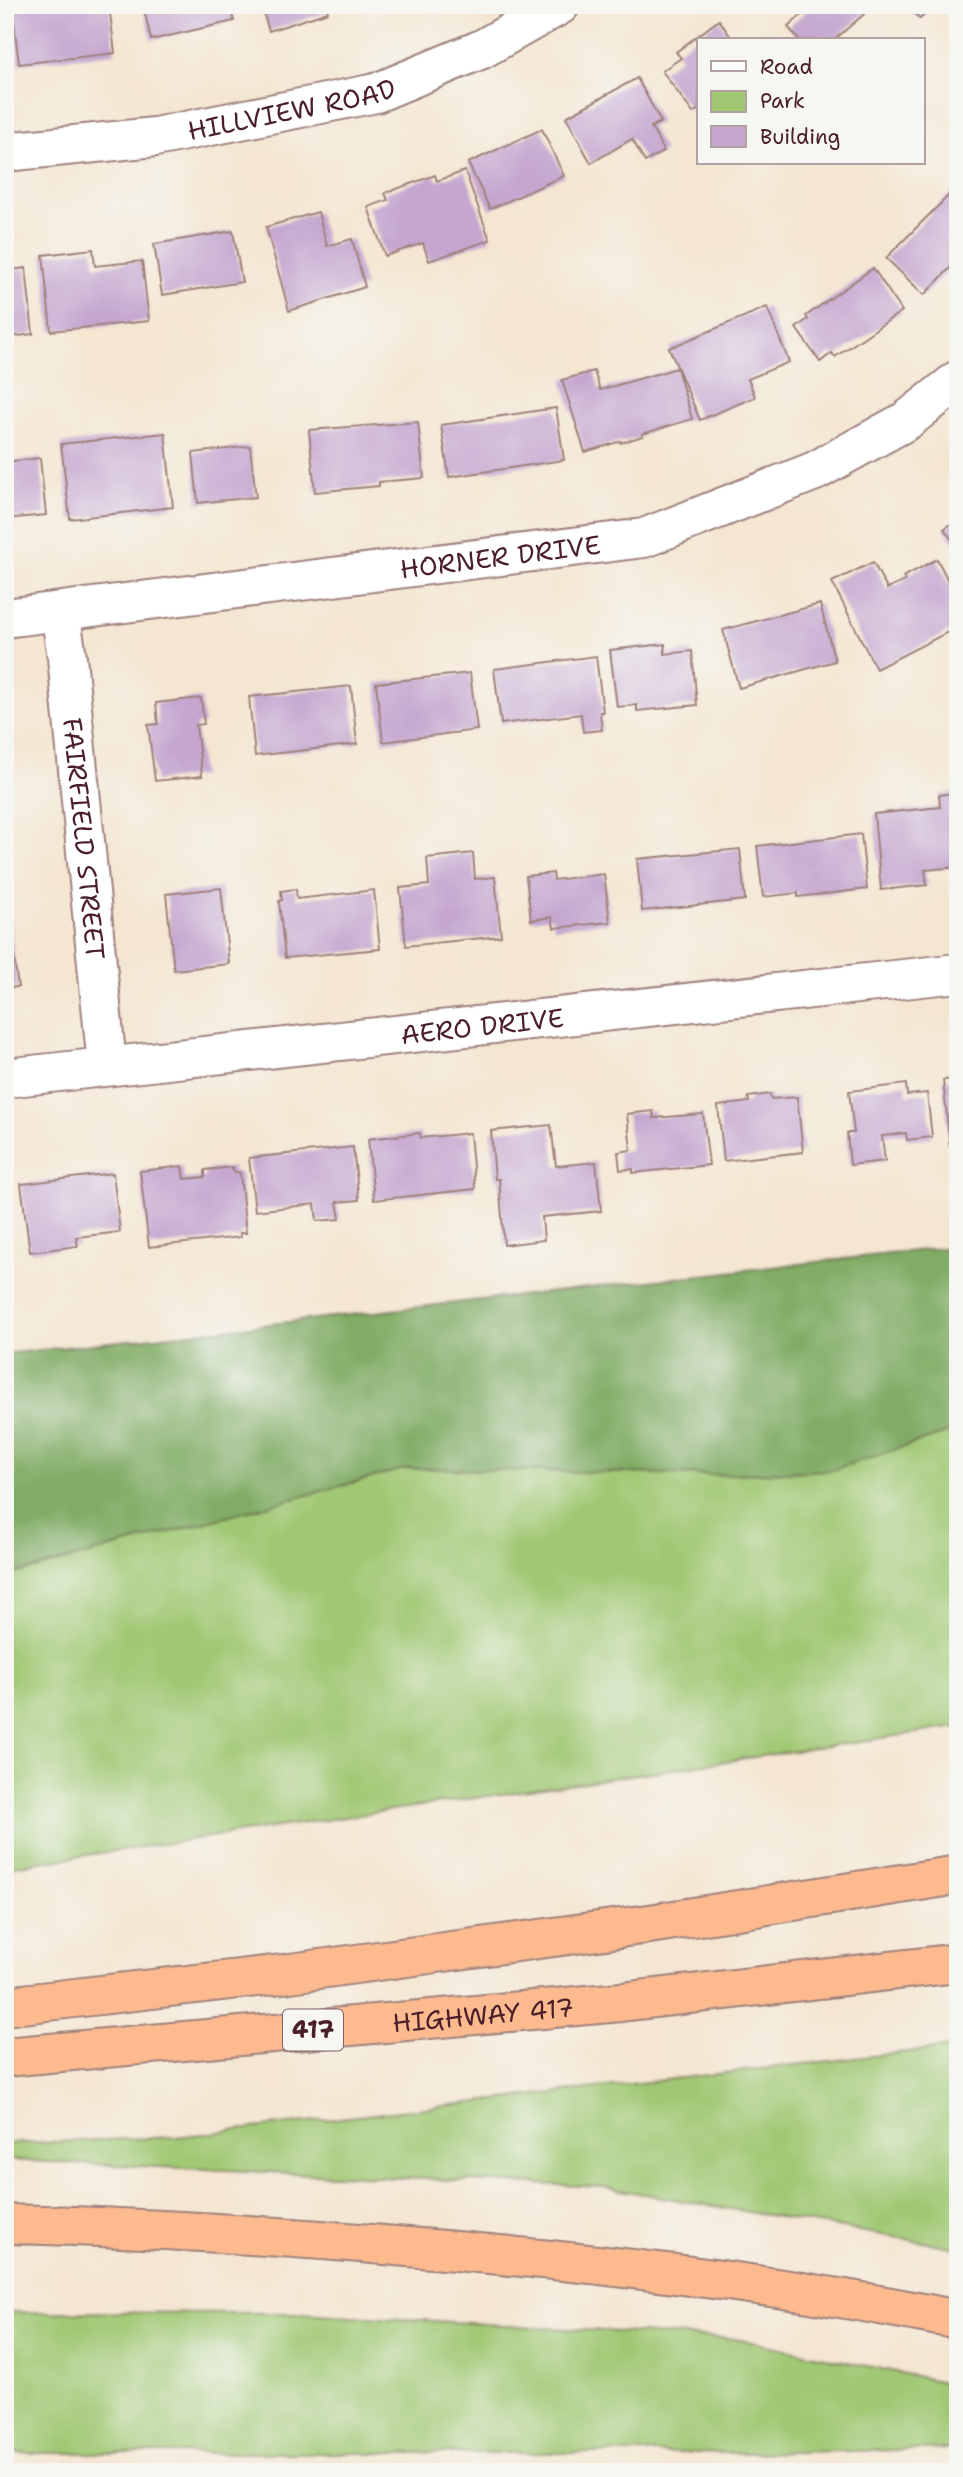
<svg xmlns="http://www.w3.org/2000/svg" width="963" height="2477" font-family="'Shantell Sans',sans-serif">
<rect width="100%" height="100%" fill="#f6f6f2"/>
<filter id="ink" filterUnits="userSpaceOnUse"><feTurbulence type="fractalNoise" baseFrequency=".0143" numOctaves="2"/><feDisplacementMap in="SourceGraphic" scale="14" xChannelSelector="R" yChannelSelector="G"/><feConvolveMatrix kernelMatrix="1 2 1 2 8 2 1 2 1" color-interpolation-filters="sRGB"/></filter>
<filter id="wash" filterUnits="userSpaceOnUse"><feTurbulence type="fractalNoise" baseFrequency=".00686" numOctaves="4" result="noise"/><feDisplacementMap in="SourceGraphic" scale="28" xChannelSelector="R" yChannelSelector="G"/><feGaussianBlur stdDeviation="1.57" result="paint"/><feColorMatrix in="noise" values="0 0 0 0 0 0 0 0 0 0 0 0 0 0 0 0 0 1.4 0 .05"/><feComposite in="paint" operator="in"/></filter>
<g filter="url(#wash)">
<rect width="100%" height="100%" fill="#f4e6d1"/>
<path fill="#a0c873" stroke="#75744f" stroke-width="2" d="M 958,1429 L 958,1727 L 5,1867 L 5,1575 L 26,1571 L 407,1468 L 714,1475 L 832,1470 Z
M 958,2046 L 958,2248 L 603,2187 L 5,2160 L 5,2144 L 176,2137 Z
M 5,2312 L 300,2313 L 738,2339 L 958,2385 L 958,2449 L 743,2453 L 5,2453 Z"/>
<path fill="#80ac65" stroke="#656648" stroke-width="2" d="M 958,1246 L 958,1429 L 832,1470 L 714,1475 L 407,1468 L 26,1571 L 5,1575 L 5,1354 Z"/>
<g id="blocks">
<path fill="#c4a6cf" d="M 109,5 L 115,53 L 19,64 L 12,6 Z
M 143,5 L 230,5 L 234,21 L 151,40 Z
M 261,5 L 326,5 L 328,12 L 269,31 Z
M 797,5 L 869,5 L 871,8 L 834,40 L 799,40 L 788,27 L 804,13 Z
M 906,5 L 934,5 L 920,19 Z
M 719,20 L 733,40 L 699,40 L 699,109 L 693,113 L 662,71 L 681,58 L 676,52 Z
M 637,78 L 661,122 L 651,127 L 664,151 L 645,162 L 632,139 L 591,163 L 566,117 Z
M 542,129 L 564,176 L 490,209 L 468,163 Z
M 465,171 L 490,240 L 429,261 L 423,243 L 385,256 L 368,207 L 388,200 L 385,193 L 435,175 L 437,181 Z
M 958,186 L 958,260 L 924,295 L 886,258 Z
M 318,212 L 327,246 L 352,239 L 365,287 L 289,311 L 266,227 Z
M 233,231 L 242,282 L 162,295 L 154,244 Z
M 93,249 L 95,266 L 142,261 L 149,321 L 51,331 L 43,255 Z
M 26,268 L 33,334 L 5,338 L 5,271 Z
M 873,268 L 902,311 L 835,357 L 832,353 L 820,362 L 796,328 L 808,319 L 806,316 Z
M 767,307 L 789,362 L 748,379 L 755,397 L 700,420 L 669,348 Z
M 677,368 L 692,419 L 642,434 L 643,436 L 621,443 L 621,441 L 585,452 L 562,380 L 594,371 L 600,390 Z
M 556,408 L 564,460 L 449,477 L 441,425 Z
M 418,422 L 424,478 L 379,482 L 379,486 L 315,492 L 309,430 Z
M 165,433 L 173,507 L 70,519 L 61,444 Z
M 250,446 L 256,497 L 198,503 L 193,453 Z
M 40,458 L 46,515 L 5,519 L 5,462 Z
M 958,519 L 958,548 L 944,529 Z
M 937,559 L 958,600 L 958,627 L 876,669 L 832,582 L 873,562 L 887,589 L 905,581 L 903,577 Z
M 820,604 L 835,661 L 739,688 L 723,630 Z
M 665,644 L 665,654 L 692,651 L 697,705 L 637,711 L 637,705 L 617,707 L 610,650 Z
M 596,656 L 603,712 L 600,712 L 602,730 L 583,732 L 581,714 L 501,724 L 494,669 Z
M 470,673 L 477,730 L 383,742 L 376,683 Z
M 351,686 L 357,744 L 255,756 L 249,697 Z
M 201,698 L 204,724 L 196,725 L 202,776 L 155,781 L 148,725 L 158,724 L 156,703 Z
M 958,792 L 958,867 L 925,870 L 927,885 L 881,890 L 874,814 L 940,807 L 939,795 Z
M 861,834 L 867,889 L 798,897 L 798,893 L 763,897 L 757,846 Z
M 740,849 L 745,900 L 642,911 L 637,859 Z
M 473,853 L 475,879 L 495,877 L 501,936 L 406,946 L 400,888 L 429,885 L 427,858 Z
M 553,873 L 554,880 L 604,874 L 610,922 L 554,928 L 552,917 L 531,920 L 526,876 Z
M 221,888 L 229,964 L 174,970 L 166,894 Z
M 5,889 L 18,987 L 5,988 Z
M 296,889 L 297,899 L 374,890 L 380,949 L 285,958 L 279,901 L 282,900 L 281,891 Z
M 958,1079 L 958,1146 L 950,1147 L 943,1080 Z
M 906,1084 L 907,1095 L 927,1093 L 932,1137 L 907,1140 L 906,1133 L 882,1136 L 885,1161 L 850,1165 L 847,1133 L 854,1133 L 849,1091 Z
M 770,1094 L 771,1099 L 797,1097 L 803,1152 L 724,1161 L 718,1106 L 749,1102 L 748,1097 Z
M 653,1111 L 654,1118 L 703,1114 L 709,1165 L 633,1173 L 633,1169 L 620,1170 L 618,1152 L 631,1150 L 627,1114 Z
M 551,1125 L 556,1166 L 596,1162 L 601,1211 L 542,1217 L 544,1240 L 504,1245 L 499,1179 L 495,1179 L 491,1131 Z
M 420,1133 L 421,1138 L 470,1133 L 475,1189 L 374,1200 L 368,1139 Z
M 353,1147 L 359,1200 L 337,1202 L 340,1219 L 317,1221 L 315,1204 L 255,1211 L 249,1158 Z
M 182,1166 L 184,1179 L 205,1177 L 205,1170 L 233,1167 L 233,1171 L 240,1173 L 246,1233 L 240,1233 L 241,1237 L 149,1247 L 140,1171 Z
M 113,1173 L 120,1232 L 76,1237 L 78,1246 L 30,1252 L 21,1184 Z"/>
</g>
</g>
<g filter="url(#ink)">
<use href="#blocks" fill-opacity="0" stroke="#9f827e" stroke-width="2"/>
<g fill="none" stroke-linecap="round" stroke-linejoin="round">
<g stroke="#9f827e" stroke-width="42">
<g id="street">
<path id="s1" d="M 5,152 L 155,137 L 376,93 L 482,49 L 560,5"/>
<path id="s2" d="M 60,612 L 67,657 L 107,1066"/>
<path id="s3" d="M 5,618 L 644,538 L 815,471 L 906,421 L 958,380"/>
<path id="s4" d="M 5,1078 L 958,973"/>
</g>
</g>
<g stroke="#9f827e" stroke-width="42">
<g id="highway">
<path d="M 5,2006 L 283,1974 L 649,1924 L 958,1875"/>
<path id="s5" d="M 5,2057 L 621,2002 L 958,1963"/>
<path d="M 5,2224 C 136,2227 266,2235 396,2246 C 584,2261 773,2282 958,2320"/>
</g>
</g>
<use href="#street" stroke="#fff" stroke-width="38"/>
<use href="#highway" stroke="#fcba8e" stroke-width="38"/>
</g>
</g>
<g text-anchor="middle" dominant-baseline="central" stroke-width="7" stroke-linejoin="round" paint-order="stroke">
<rect fill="#f6f6f2" stroke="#7e6067" stroke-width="2" x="283" y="2009.5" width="60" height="41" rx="5"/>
<g font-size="24" font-weight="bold" fill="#4a1f2b">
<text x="313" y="2030">417</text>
</g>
<g font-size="26" fill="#4a1f2b" stroke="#f6f6f2">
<text stroke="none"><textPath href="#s1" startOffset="290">HILLVIEW ROAD</textPath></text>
<text stroke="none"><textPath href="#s3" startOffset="499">HORNER DRIVE</textPath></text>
<text stroke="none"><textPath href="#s2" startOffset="228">FAIRFIELD STREET</textPath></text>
<text stroke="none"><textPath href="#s4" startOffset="480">AERO DRIVE</textPath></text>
<text stroke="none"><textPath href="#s5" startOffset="480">HIGHWAY 417</textPath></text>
</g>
</g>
<rect width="963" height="2477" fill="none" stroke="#f6f6f2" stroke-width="28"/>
<rect x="697" y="38" width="228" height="126" fill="#f6f6f2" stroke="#b1a0a2" stroke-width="2"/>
<rect x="711" y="61" width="35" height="10" fill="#ffffff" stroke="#b1a0a2" stroke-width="2"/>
<text x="760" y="74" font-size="21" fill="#4a1f2b">Road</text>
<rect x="711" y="91" width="35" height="21" fill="#a0c873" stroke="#b1a0a2" stroke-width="2"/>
<text x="760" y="108" font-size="21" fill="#4a1f2b">Park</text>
<rect x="711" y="126" width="35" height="21" fill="#c4a6cf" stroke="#b1a0a2" stroke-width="2"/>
<text x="760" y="144" font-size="21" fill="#4a1f2b">Building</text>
</svg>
